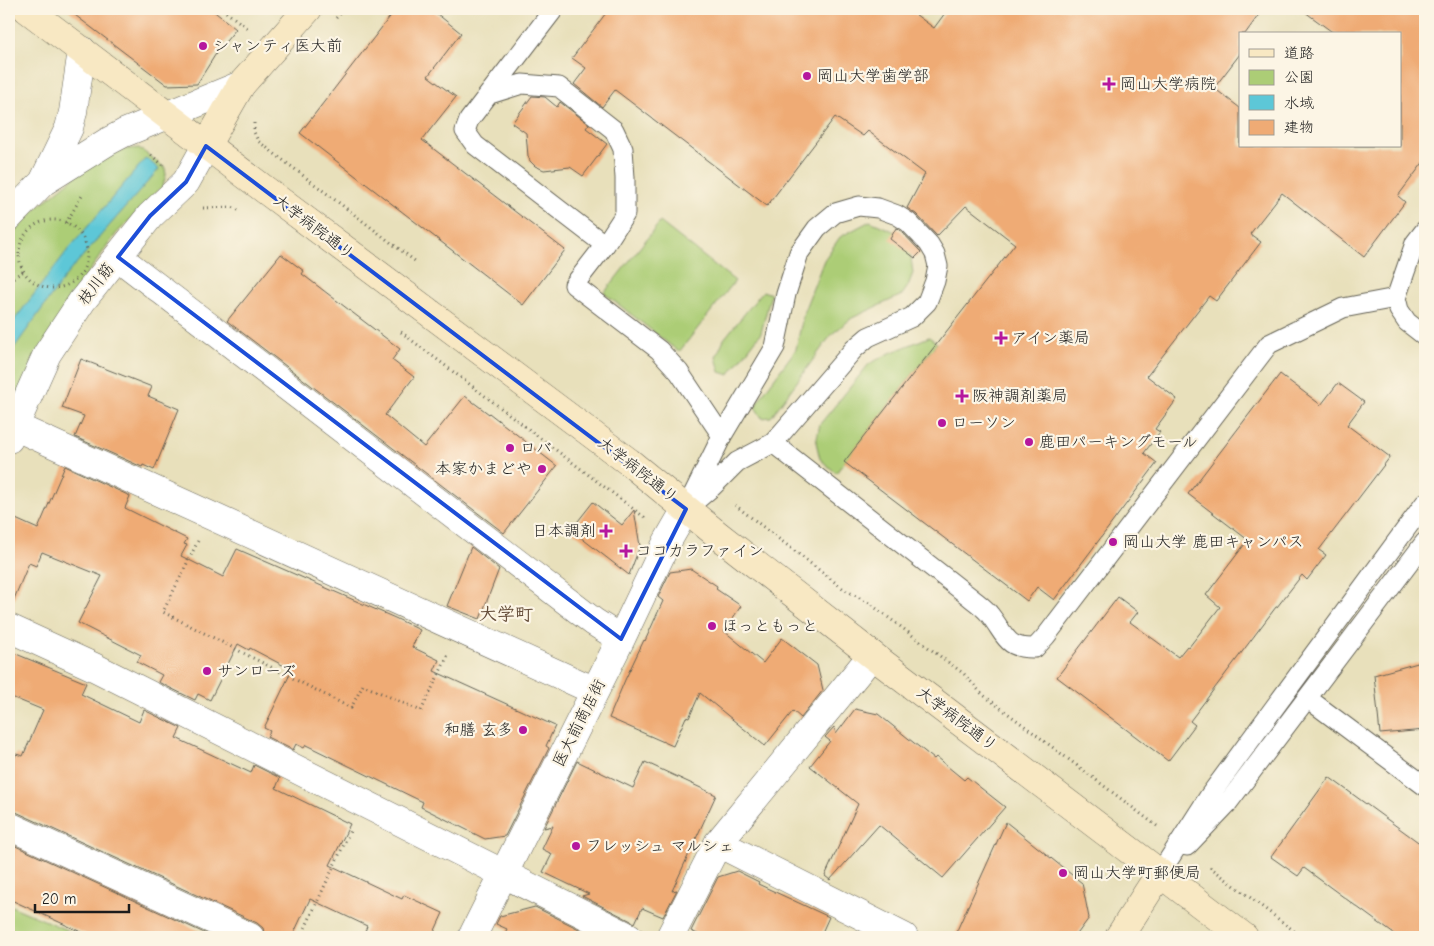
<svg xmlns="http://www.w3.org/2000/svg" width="1434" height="946" font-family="'Comic Neue','Klee One',sans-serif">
<rect width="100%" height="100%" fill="#fcf5e5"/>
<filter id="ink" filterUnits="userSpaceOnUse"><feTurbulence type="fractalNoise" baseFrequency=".02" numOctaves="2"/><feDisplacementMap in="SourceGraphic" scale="10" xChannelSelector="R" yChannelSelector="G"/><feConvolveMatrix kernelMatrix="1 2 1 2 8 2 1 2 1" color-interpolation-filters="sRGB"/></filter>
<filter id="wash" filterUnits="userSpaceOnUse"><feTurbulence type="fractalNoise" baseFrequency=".0096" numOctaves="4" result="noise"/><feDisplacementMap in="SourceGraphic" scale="20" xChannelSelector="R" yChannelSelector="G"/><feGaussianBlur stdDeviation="1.12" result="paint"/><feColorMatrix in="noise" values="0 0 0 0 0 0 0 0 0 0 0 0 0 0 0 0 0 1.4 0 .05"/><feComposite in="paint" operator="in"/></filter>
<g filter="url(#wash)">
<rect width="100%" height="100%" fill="#e8e0bb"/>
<path fill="#accd76" stroke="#647449" d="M 139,148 L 165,168 L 166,175 L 163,186 L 116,234 L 75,291 L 9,413 L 9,238 L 39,206 L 101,155 L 127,149 Z
M 870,221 L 902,235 L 910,251 L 913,273 L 908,286 L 902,295 L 852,318 L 832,334 L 771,417 L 762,418 L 755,407 L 765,391 L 796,349 L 804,311 L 824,260 L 840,237 Z
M 660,222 L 735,281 L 679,352 L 604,293 Z
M 763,291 L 771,294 L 761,333 L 729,375 L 720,372 L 716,357 L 724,339 Z
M 929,337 L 937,343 L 836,473 L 820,459 L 816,442 L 820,424 L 869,364 L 890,353 Z
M 9,905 L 83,937 L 9,937 Z"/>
<path fill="#5dc7d7" stroke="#3c727a" d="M 146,158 L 159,169 L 67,274 L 9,355 L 9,327 L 67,251 Z"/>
<g id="blocks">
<path fill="#efab75" d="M 67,9 L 211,9 L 236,29 L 217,52 L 197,84 L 167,85 Z
M 396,9 L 431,9 L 461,33 L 428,76 L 456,97 L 422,140 L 565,250 L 523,305 L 300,133 Z
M 609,9 L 908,9 L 934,28 L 948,9 L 1263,9 L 1245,34 L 1240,34 L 1240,54 L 1214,88 L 1240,108 L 1240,146 L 1400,146 L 1400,34 L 1335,34 L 1301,9 L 1425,9 L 1425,160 L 1398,196 L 1405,202 L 1364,257 L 1282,193 L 1250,234 L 1261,242 L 1216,301 L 1209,296 L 1147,376 L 1177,399 L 1155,429 L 1160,432 L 1144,453 L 1157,463 L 1054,600 L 1037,587 L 1027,601 L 844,462 L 1015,244 L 966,206 L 937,236 L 916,214 L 907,208 L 925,174 L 868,131 L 863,136 L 835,117 L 767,206 L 615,90 L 602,107 L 574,84 L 586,68 L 572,58 Z
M 532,96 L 545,97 L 557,107 L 560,102 L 589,124 L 586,128 L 607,144 L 583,176 L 570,167 L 544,170 L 535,166 L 530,161 L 528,156 L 526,133 L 512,123 Z
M 896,228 L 901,231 L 920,251 L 921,252 L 915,258 L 890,239 Z
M 281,254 L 304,271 L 302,274 L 400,349 L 392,360 L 414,377 L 385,415 L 424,447 L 465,396 L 489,414 L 489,413 L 557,466 L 504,533 L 227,321 Z
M 81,359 L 152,387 L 148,396 L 179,409 L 154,470 L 143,465 L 142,467 L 75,437 L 84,416 L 62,408 Z
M 1280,374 L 1321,405 L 1338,383 L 1364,402 L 1347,425 L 1390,457 L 1319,550 L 1326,555 L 1307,580 L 1302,575 L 1277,607 L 1276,607 L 1190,721 L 1195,725 L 1168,761 L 1057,677 L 1118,597 L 1138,612 L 1130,622 L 1178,657 L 1187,646 L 1189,647 L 1220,607 L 1206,595 L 1248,540 L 1188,494 Z
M 65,466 L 130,496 L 125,508 L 187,539 L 184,544 L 187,545 L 181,556 L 223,577 L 237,549 L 395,618 L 420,630 L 412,647 L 439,660 L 434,671 L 555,726 L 546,746 L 549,748 L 505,836 L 485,839 L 421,807 L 423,802 L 306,745 L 304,748 L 296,744 L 293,750 L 267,737 L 270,731 L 264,728 L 292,670 L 250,648 L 249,650 L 238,644 L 210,700 L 198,694 L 195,700 L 158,682 L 162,675 L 137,662 L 141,655 L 78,623 L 102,576 L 42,552 L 36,566 L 29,563 L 9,611 L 9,516 L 38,529 Z
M 593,502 L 622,525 L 634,510 L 640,546 L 629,575 L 571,530 Z
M 471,547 L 499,569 L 480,619 L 447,606 Z
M 691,569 L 717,586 L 716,589 L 741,606 L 724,631 L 763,663 L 782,638 L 817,665 L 823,690 L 801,718 L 793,711 L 765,746 L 700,693 L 689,718 L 686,717 L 673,746 L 609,718 L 625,680 L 644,640 L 645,641 L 663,601 L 658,597 L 670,572 Z
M 9,651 L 86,683 L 81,694 L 139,722 L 144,710 L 181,728 L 176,738 L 251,773 L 254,765 L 280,778 L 276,788 L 350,824 L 330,865 L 402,899 L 404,895 L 443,913 L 432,937 L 363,937 L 367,926 L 310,899 L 292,937 L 265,937 L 263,928 L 257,923 L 16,812 L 9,811 L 9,773 L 16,754 L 23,756 L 43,710 L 9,696 Z
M 1425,661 L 1425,730 L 1380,734 L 1374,675 Z
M 855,709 L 878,714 L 934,759 L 936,757 L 964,780 L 967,777 L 1005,807 L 943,878 L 879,825 L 830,880 L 825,876 L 858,804 L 810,766 L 830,741 L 825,737 L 834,727 L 836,734 Z
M 577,761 L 633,788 L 645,762 L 716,795 L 672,891 L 677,890 L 663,917 L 642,908 L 635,923 L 582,896 L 589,894 L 543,872 L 552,854 L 542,849 L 553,826 L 544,828 Z
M 1329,777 L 1425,847 L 1425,937 L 1398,937 L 1304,868 L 1298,876 L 1271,857 Z
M 1006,822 L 1082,883 L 1089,918 L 1075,937 L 954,937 Z
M 9,843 L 213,937 L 92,937 L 9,899 Z
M 737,871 L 759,882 L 758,884 L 829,917 L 820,937 L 704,937 L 691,931 L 718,877 Z
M 535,907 L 595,937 L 503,937 L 507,929 L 496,924 L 500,916 Z"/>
</g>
</g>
<g filter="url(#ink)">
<use href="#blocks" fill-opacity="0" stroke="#636154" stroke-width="1"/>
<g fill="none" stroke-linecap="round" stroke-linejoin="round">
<g stroke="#636154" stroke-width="21">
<path id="lane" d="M 554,9 L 469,120 L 465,131 L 475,145 L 605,245 L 574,285 L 659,350 L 679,372 L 722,436
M 490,94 L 522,84 L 559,87 L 614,130 L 623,149 L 625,178 L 625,214 L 605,245
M 859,206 L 878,208 L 897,215 L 908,222 L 929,244 L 935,254 L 938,266 L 935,281 L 927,302 L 912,317 L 868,337 L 854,349 L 773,443 L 737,462 L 712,487 L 686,509 L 722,436 L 775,347 L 786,294 L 799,253 L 817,228 L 835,213 Z
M 1425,230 L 1415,243 L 1396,298 L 1399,310 L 1407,322 L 1425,336
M 773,443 L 970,597 C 977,603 985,608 990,615 C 1006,635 1005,649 1035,648 L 1046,636 L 1269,344 L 1343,308 L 1396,298
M 1307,698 L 1425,786
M 1187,846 L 1227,804 L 1425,542
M 1160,873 L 1210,795 L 1425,503"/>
</g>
<g stroke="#636154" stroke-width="29">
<path id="street" d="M 43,182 L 69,128 L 73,112 L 82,50
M 9,217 L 43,182 L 107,142 L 124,133 L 241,85
M 118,257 L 594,622 L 621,639
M 14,426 L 595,691
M 9,439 L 47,354 L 82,301 L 150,216 L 186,182 L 206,146
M 9,628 L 94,667 L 629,937
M 9,826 L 250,937
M 718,843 L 904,937
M 472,937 L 621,639 L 667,542 L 686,509
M 670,937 L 718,843 L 872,655"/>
</g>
<g stroke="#636154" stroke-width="29">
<path id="secondary" d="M 27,9 L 264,189 L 629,462 L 718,535 L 872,655 L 1244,937
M 206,146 L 241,85 L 308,9
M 1119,937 L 1160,873"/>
</g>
<path stroke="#636154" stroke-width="3" stroke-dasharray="1 4" stroke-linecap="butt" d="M 222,9 L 250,30
M 336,18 L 345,9
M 254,123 L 254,132 L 258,141 L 415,261
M 151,155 L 163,165
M 203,208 L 232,207 L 240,211
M19 254a34 34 0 1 1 68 0a34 34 0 1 1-68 0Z
M 66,223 L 83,194
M 9,280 L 24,271
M 401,332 L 644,517 L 645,520
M 735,505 L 845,590 L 869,603 L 964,674 L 982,694 L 1157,826
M 198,541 L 163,612 L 351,708 L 363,685 L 421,711 L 448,655
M 1210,867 L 1302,937
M 301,937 L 351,829"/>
<use href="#lane" stroke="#fff" stroke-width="19"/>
<use href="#street" stroke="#fff" stroke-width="28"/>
<use href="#secondary" stroke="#f8e8c3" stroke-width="28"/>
</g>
</g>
<path fill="none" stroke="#1d4ed8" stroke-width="4" stroke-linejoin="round" d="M 206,146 L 686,509 L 621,639 L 118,257 L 150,216 L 186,182 Z"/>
<g fill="#b5179e" stroke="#fcf5e5" stroke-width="2">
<circle cx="203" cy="46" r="5"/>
<circle cx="807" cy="76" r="5"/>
<path d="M1106.5 76.5h5v5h5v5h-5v5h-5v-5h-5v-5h5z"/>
<path d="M998.5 330.5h5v5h5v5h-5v5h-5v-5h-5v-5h5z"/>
<path d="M959.5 388.5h5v5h5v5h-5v5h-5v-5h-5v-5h5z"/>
<circle cx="942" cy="423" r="5"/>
<circle cx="1029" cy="442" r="5"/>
<circle cx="510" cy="448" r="5"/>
<circle cx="542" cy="469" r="5"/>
<path d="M603.5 523.5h5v5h5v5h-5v5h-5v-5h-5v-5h5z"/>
<circle cx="1113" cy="542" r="5"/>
<path d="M623.5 543.5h5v5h5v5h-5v5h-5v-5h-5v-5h5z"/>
<circle cx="712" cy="626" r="5"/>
<circle cx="207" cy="671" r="5"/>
<circle cx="523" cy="730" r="5"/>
<circle cx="576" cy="846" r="5"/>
<circle cx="1063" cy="873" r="5"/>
</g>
<g text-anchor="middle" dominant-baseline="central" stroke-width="4.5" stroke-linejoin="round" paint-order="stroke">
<g font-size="16" fill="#1c1c1c" stroke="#fcf5e5" text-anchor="start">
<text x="213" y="46">シャンティ医大前</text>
<text x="817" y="76">岡山大学歯学部</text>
<text x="1120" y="84">岡山大学病院</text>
<text x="1011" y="338">アイン薬局</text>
<text x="972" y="396">阪神調剤薬局</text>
<text x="952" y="423">ローソン</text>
<text x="1039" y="442">鹿田パーキングモール</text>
<text x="520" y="448">ロバ</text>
<text x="532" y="469" text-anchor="end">本家かまどや</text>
<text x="596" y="531" text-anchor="end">日本調剤</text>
<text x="1123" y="542">岡山大学 鹿田キャンパス</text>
<text x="636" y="551">ココカラファイン</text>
<text x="722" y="626">ほっともっと</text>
<text x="217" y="671">サンローズ</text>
<text x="513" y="730" text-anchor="end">和膳 玄多</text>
<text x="586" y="846">フレッシュ マルシェ</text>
<text x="1073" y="873">岡山大学町郵便局</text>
</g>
<g font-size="16" fill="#1c1c1c" stroke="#fcf5e5">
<text transform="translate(314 227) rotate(37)">大学病院通り</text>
<text transform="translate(96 284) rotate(-52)">枝川筋</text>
<text transform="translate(638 470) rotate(38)">大学病院通り</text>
<text transform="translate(957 719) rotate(37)">大学病院通り</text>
<text transform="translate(579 723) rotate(-63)">医大前商店街</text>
</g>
<g font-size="18" font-weight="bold" fill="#664e3b" stroke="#fcf5e5">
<text x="506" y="614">大学町</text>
</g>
</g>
<rect width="1434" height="946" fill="none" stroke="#fcf5e5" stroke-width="30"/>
<rect x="1239" y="32" width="162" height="115" fill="#fcf5e5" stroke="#a29e95"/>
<rect x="1249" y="49" width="25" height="8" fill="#f8e8c3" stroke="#a29e95"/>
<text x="1284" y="58" font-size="15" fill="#1c1c1c">道路</text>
<rect x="1249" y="70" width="25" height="15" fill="#accd76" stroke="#a29e95"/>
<text x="1284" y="82" font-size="15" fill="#1c1c1c">公園</text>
<rect x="1249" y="95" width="25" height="15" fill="#5dc7d7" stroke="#a29e95"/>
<text x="1284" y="108" font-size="15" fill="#1c1c1c">水域</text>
<rect x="1249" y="120" width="25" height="15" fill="#efab75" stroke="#a29e95"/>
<text x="1284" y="132" font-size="15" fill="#1c1c1c">建物</text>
<path d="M35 904v8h94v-8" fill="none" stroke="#1c1c1c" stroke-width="2.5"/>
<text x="42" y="904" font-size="15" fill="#1c1c1c" stroke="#fcf5e5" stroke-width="4" paint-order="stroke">20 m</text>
</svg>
